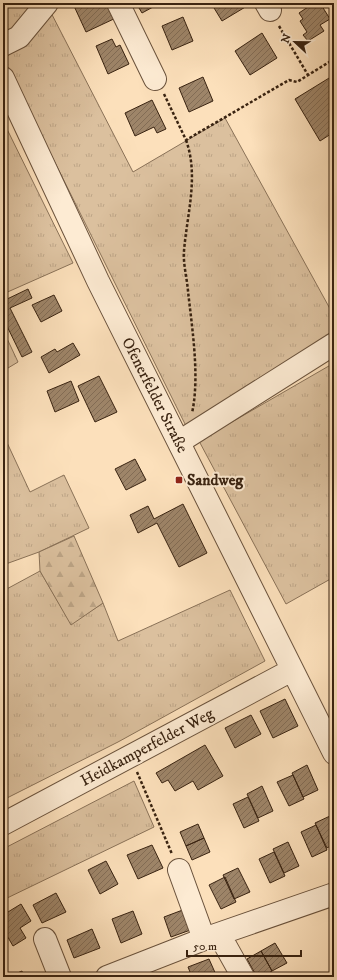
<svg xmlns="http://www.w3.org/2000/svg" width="337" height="980" font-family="'IM FELL DW Pica',serif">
<defs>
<pattern id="grass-tufts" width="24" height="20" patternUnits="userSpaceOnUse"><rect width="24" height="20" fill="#dbc09e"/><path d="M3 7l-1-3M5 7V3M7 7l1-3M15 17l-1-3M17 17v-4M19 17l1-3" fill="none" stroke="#bda587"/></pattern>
<pattern id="forest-firs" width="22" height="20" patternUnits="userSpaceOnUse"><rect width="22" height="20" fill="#dbc09e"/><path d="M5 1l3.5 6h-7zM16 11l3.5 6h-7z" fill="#bda587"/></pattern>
<pattern id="building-hatch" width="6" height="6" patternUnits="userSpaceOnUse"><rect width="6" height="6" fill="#9e8569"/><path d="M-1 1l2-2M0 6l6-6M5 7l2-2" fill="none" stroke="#826c55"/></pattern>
</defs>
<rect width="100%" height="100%" fill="#fce0bb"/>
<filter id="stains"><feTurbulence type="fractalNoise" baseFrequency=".005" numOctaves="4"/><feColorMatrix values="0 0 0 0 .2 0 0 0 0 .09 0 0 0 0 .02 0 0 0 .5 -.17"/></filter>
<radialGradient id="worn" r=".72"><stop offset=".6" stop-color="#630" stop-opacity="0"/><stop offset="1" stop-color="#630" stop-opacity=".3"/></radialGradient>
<path fill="url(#grass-tufts)" stroke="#8a7258" d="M 3,3 L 46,3 L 133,172 L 225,118 L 334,316 L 334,343 L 186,426 L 3,58 Z
M 3,121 L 73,263 L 3,294 Z
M 3,330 L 18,362 L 3,371 Z
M 334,363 L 334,577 L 286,604 L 199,441 Z
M 3,434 L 30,492 L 64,475 L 89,528 L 39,552 L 3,565 Z
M 40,571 L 71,624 L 103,603 L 118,641 L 230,590 L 265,661 L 118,742 L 3,800 L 3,591 Z
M 134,781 L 154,827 L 3,900 L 3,849 Z"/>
<path fill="url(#forest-firs)" stroke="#8a7258" d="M 74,536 L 103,603 L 71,625 L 40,571 L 39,552 Z"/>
<path fill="url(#building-hatch)" stroke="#392311" d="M 80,3 L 112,3 L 118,17 L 86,32 L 74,6 Z
M 136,3 L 150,3 L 153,7 L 142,13 Z
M 211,3 L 245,3 L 247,6 L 222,21 Z
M 310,3 L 320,3 L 330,19 L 320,25 L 324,31 L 308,41 L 303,35 L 307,32 L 300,21 L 303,19 L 299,13 L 311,5 Z
M 183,17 L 193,41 L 172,50 L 162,26 Z
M 262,33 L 277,58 L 250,75 L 235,51 Z
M 112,39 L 116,47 L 120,45 L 129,64 L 108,74 L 96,46 Z
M 334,75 L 334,132 L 320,141 L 295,99 Z
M 203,77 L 213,101 L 189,112 L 179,88 Z
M 152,100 L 166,129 L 157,133 L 154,127 L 135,136 L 125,113 Z
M 28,289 L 32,298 L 10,308 L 32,352 L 22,357 L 3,318 L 3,301 Z
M 54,295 L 62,311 L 41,322 L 32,305 Z
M 73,343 L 80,355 L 49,373 L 41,357 L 55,349 L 57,352 Z
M 99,376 L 117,412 L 95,422 L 78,386 Z
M 71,381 L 79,401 L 55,412 L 47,391 Z
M 135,459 L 146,480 L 126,490 L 115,469 Z
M 183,504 L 207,553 L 179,567 L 157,523 L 138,533 L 130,515 L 148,506 L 154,519 Z
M 285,699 L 298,726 L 273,738 L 260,711 Z
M 251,715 L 261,734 L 235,748 L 225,728 Z
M 205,745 L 223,776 L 198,790 L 193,781 L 175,791 L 168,780 L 162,783 L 156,773 Z
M 307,765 L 318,790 L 303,797 L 292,773 Z
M 293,775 L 304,799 L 289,806 L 277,782 Z
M 262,786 L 273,811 L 258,818 L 247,794 Z
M 248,797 L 259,821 L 244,828 L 233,804 Z
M 330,816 L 334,824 L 334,844 L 327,848 L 315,823 Z
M 198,824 L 204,838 L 186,846 L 180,832 Z
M 316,825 L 327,850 L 312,857 L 301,832 Z
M 204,838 L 210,852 L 192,860 L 186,846 Z
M 288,842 L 299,866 L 284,873 L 273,849 Z
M 152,845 L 163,868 L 138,879 L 127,855 Z
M 274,852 L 285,876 L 270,883 L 259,859 Z
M 106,861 L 118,884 L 100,894 L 88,870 Z
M 238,868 L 250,892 L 234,899 L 223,875 Z
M 225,877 L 236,902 L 221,909 L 209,885 Z
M 56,893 L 66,912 L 42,923 L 33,905 Z
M 21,904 L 31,921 L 20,928 L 26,938 L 13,946 L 6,934 L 3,936 L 3,915 Z
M 188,908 L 196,928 L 171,937 L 164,917 Z
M 133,911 L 142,934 L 121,943 L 112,919 Z
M 92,929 L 100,948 L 74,958 L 67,940 Z
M 275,943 L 287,963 L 272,971 L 261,951 Z
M 261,951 L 272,971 L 263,977 L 257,977 L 247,959 Z
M 209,959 L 217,977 L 192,977 L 188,967 Z
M 22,971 L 24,977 L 8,977 Z"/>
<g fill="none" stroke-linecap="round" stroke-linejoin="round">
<g stroke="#6a523c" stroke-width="24">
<path id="minor" d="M 118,3 L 155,79
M 266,3 L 270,10
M 3,45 L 19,37 L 47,3
M 3,78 L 98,281 L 334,753
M 179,442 L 334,344
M 3,824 L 292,670
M 179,870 L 204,939
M 220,936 L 243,977
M 45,939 L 60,977
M 107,977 L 204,939 L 334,894"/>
</g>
<path stroke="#392311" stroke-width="2.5" stroke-dasharray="3 2" stroke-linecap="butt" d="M 279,26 L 308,75
M 164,94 L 186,140 L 289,80 L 297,82 L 334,59
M 186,140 C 199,176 187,214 184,251 C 183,264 187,278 188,291 C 192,328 200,377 192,413
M 330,770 L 334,778
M 137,772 L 172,854"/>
<use href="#minor" stroke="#fdebd3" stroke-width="22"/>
</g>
<rect fill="#8f2418" stroke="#fdebd3" stroke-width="1.5" x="175" y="476" width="8" height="8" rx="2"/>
<g text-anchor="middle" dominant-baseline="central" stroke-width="4" stroke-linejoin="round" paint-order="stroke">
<g font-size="16" fill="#392311" stroke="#fdebd3">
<text transform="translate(155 395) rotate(63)">Ofenerfelder Straße</text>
<text transform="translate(147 747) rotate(-28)">Heidkamperfelder Weg</text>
</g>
<g font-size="16" font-weight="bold" fill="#392311" stroke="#fdebd3" text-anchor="start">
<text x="187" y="480">Sandweg</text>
</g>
</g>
<rect width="337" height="980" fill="none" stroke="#fce0bb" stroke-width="16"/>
<rect x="4" y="4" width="329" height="972" fill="none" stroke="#392311" stroke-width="2"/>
<rect x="8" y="8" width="321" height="964" fill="none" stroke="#392311"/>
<g transform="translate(295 42) rotate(292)" stroke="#fdebd3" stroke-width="3" paint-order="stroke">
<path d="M0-3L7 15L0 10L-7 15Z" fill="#392311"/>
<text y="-6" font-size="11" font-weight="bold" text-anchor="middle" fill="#392311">N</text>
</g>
<path d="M187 950v6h114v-6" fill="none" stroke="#392311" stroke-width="2"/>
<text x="193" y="950" font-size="12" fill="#392311" stroke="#fdebd3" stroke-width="3" paint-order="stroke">50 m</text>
<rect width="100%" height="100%" filter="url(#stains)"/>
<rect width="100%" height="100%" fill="url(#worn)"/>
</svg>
